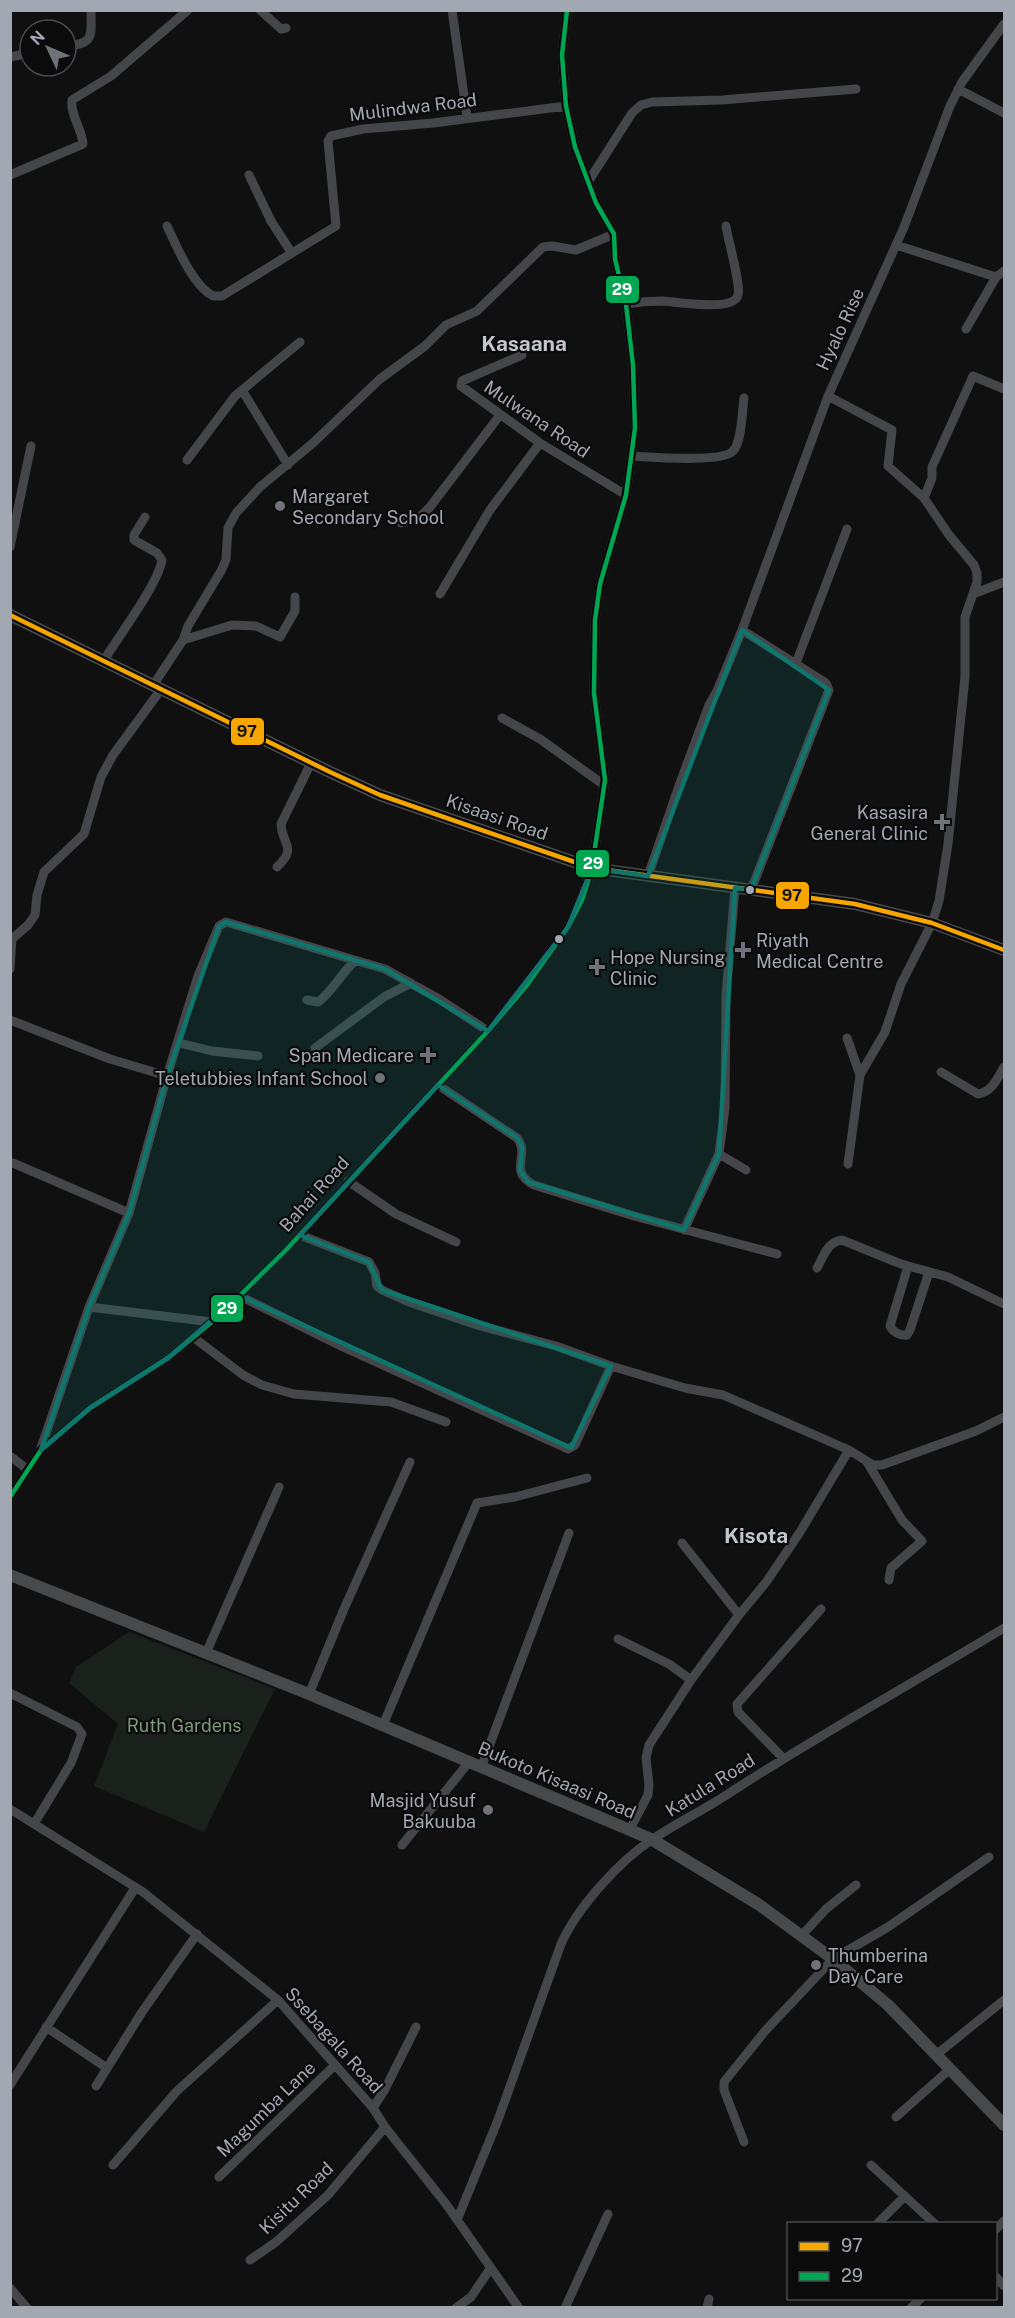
<svg xmlns="http://www.w3.org/2000/svg" width="1015" height="2318" font-family="'Public Sans',sans-serif">
<rect width="100%" height="100%" fill="#101011"/>
<path fill="#1a201b" d="M 129,1632 L 275,1689 L 204,1832 L 94,1786 L 118,1724 L 69,1683 L 76,1667 Z"/>
<g fill="none" stroke-linecap="round" stroke-linejoin="round">
<path stroke="#454649" stroke-width="9" d="M 260,10 L 281,29 L 286,28
M 452,10 L 467,117
M 66,47 C 95,42 91,38 91,10
M 10,57 L 30,53
M 958,89 L 1004,113
M 10,175 L 83,144 C 82,129 70,115 72,100 L 111,76 L 188,10
M 249,175 L 271,221 L 291,252
M 588,182 L 632,113 L 641,105 L 652,102 L 722,100 L 856,89
M 167,226 C 177,247 193,286 213,296 L 222,296 L 336,226 L 328,141 L 331,136 L 363,129 L 433,123 L 566,106
M 896,245 L 996,277
M 626,304 C 638,302 651,301 663,301 C 677,302 734,312 738,295 C 741,284 728,241 726,226
M 966,329 L 996,277 L 1004,271
M 522,355 L 462,381 L 461,386 L 540,443 L 626,495
M 242,390 L 288,465
M 828,396 L 892,430 L 888,466 L 924,498 L 949,535 L 974,565 L 977,573 L 977,582 L 965,617 L 965,677 L 948,844 L 939,901 L 932,923 L 901,984 L 885,1032 L 860,1075 L 848,1164
M 632,456 C 650,457 722,463 733,451 C 742,442 742,411 744,398
M 187,460 L 235,396 L 300,342
M 924,498 L 932,478 L 932,467 L 973,376 L 1004,389
M 401,523 L 421,516 L 430,507 L 500,415
M 10,547 L 31,446
M 440,594 L 490,510 L 540,443
M 973,594 L 1004,582
M 742,630 L 826,683 L 829,690 L 751,890
M 183,640 L 232,625 L 256,626 L 280,637 L 295,611 L 295,597
M 104,660 C 119,636 158,584 162,560 L 157,553 L 134,540 L 134,535 L 145,517
M 796,663 L 847,529
M 154,684 L 183,640 L 188,626 L 221,571 L 226,560 L 228,528 L 236,513 L 260,487 L 313,443 L 380,379 L 425,346 L 446,325 L 477,311 L 543,247 L 552,246 L 576,250 L 614,234
M 502,718 L 540,739 L 604,785
M 277,867 C 298,847 282,845 281,824 L 311,763
M 648,876 L 680,783 L 709,705 L 717,691 L 742,630 L 828,396 L 904,227 L 950,106 L 962,82 L 1004,24
M 735,888 L 726,995 L 725,1108 L 719,1154 L 746,1170
M 10,969 L 12,939 L 28,925 L 35,915 L 37,895 L 44,872 L 84,834 L 101,777 L 113,755 L 162,688
M 307,1000 L 318,1002 C 333,991 341,973 355,961
M 10,1020 L 110,1059 L 167,1076
M 847,1038 L 860,1075
M 179,1043 L 212,1051 L 258,1056
M 315,1048 L 384,997 L 411,983
M 941,1072 L 978,1094 C 992,1092 997,1079 1004,1067
M 438,1085 L 517,1138 C 531,1155 507,1171 534,1185 L 634,1216 L 777,1254
M 13,1163 L 129,1213
M 348,1181 L 396,1214 L 456,1242
M 684,1230 L 719,1154
M 300,1235 L 369,1262 L 375,1273 L 377,1286 L 382,1290 L 409,1302 L 477,1325 L 556,1346 L 611,1366 L 685,1388 L 723,1395 L 849,1450 L 873,1465 L 882,1465 L 976,1431 L 1004,1417
M 908,1266 L 890,1326 C 893,1332 900,1336 907,1335 L 910,1330 L 929,1272
M 817,1268 C 824,1256 827,1242 842,1240 L 901,1264 L 948,1277 L 1004,1304
M 240,1296 L 343,1347 L 568,1449 L 575,1445 L 611,1366
M 89,1307 L 212,1322
M 193,1337 L 243,1375 L 262,1385 L 294,1394 L 391,1402 L 446,1422
M 41,1448 L 89,1307 L 129,1213 L 167,1076 L 198,976 L 219,926 L 226,922 L 385,969 L 439,999 L 488,1031
M 10,1456 L 27,1469
M 867,1462 L 902,1520 L 922,1541 L 891,1568 L 889,1580
M 10,1497 L 41,1450 L 90,1408 L 168,1358 L 219,1316 L 286,1250 L 488,1031 L 527,985 L 568,927 L 582,900 L 592,868 L 605,780 L 594,693 L 595,620 L 600,584 L 626,495 L 635,428 L 633,365 L 626,304 L 615,259 L 614,234 L 596,203 L 575,147 L 566,106 L 562,55 L 567,10
M 682,1543 L 739,1615
M 618,1639 L 669,1664 L 691,1680
M 206,1653 L 279,1487
M 10,1693 L 77,1727 L 82,1734 L 71,1763 L 34,1824
M 309,1694 L 344,1609 L 410,1462
M 383,1725 L 477,1503 L 515,1497 L 587,1478
M 783,1758 L 738,1712 L 737,1704 L 821,1609
M 481,1768 L 569,1533
M 10,1809 L 143,1892 L 278,2000 L 373,2108 L 385,2127 L 446,2204 L 519,2308
M 630,1829 L 648,1795 L 649,1785 L 646,1758 L 649,1745 L 691,1680 L 739,1615 L 767,1581 L 800,1532 L 849,1450
M 402,1845 L 469,1762
M 802,1935 L 826,1909 L 856,1885
M 46,2027 L 107,2068
M 936,2055 L 1004,2000
M 10,2085 L 135,1888
M 96,2086 L 142,2012 L 197,1934
M 373,2108 L 385,2089 L 416,2027
M 896,2117 L 950,2069
M 744,2142 L 724,2090 L 724,2082 L 765,2031 L 833,1959 L 888,1927 L 989,1857
M 113,2165 L 177,2091 L 278,2000
M 871,2165 L 935,2224
M 219,2177 L 335,2065
M 457,2220 L 498,2120 L 561,1944 C 577,1908 619,1861 653,1839 C 678,1822 706,1809 731,1792 C 820,1734 913,1683 1004,1628
M 877,2224 L 905,2196
M 996,2229 L 1004,2221
M 250,2260 L 276,2242 L 328,2195 L 385,2127
M 996,2277 L 1004,2286
M 10,2288 L 27,2308
M 456,2308 L 471,2297 L 490,2269
M 565,2308 L 608,2214
M 707,2308 L 709,2299
M 911,2308 L 921,2298"/>
<path stroke="#47494b" stroke-width="12" d="M 10,615 L 330,772 L 380,795 L 592,868 L 855,904 L 932,923 L 1004,950
M 10,1575 L 309,1694 L 651,1839 L 758,1904 L 833,1959 L 888,2005 L 1004,2125"/>
<g stroke="#0b0b0c" stroke-width="9">
<path id="bus-1" d="M 10,615 L 330,772 L 380,795 L 592,868 L 855,904 L 932,923 L 1004,950"/>
</g>
<g stroke="#0b0b0c" stroke-width="9">
<path id="bus-2" d="M 10,1497 L 41,1450 L 90,1408 L 168,1358 L 219,1316 L 286,1250 L 488,1031 L 527,985 L 568,927 L 582,900 L 592,868 L 605,780 L 594,693 L 595,620 L 600,584 L 626,495 L 635,428 L 633,365 L 626,304 L 615,259 L 614,234 L 596,203 L 575,147 L 566,106 L 562,55 L 567,10"/>
</g>
<use href="#bus-1" stroke="#f7a600" stroke-width="4.5"/>
<use href="#bus-2" stroke="#00a651" stroke-width="4.5"/>
</g>
<path fill="#0f766e" fill-opacity="0.2" stroke="#0f766e" stroke-width="4.5" stroke-linejoin="round" d="M 742,630 L 829,690 L 751,890 L 735,888 L 719,1154 L 684,1230 L 528,1182 L 520,1171 L 522,1147 L 517,1138 L 438,1085 L 300,1235 L 369,1262 L 382,1290 L 611,1366 L 571,1448 L 240,1296 L 168,1358 L 90,1408 L 41,1450 L 89,1307 L 129,1213 L 167,1076 L 219,926 L 226,922 L 385,969 L 488,1031 L 568,927 L 592,868 L 648,876 Z"/>
<g fill="#6f7379" stroke="#0b0b0c" stroke-width="2">
<circle cx="280" cy="506" r="6"/>
<path d="M939 813h6v6h6v6h-6v6h-6v-6h-6v-6h6z"/>
<path d="M740 941h6v6h6v6h-6v6h-6v-6h-6v-6h6z"/>
<path d="M594 958h6v6h6v6h-6v6h-6v-6h-6v-6h6z"/>
<path d="M425 1046h6v6h6v6h-6v6h-6v-6h-6v-6h6z"/>
<circle cx="380" cy="1078" r="6"/>
<circle cx="488" cy="1810" r="6"/>
<circle cx="816" cy="1965" r="6"/>
</g>
<g fill="#a2a8b1" stroke="#0b0b0c" stroke-width="2">
<circle cx="750" cy="890" r="5"/>
<circle cx="559" cy="939" r="5"/>
</g>
<g text-anchor="middle" dominant-baseline="central" stroke-width="4.5" stroke-linejoin="round" paint-order="stroke">
<g font-size="18" fill="#a2a8b1" stroke="#0b0b0c">
<text transform="translate(413 107) rotate(-7)">Mulindwa Road</text>
<text transform="translate(840 329) rotate(-65)">Hyalo Rise</text>
<text transform="translate(537 419) rotate(34)">Mulwana Road</text>
<text transform="translate(497 817) rotate(19)">Kisaasi Road</text>
<text transform="translate(314 1194) rotate(-48)">Bahai Road</text>
<text transform="translate(557 1780) rotate(23)">Bukoto Kisaasi Road</text>
<text transform="translate(710 1785) rotate(-32)">Katula Road</text>
<text transform="translate(334 2040) rotate(48)">Ssebagala Road</text>
<text transform="translate(266 2109) rotate(-44)">Magumba Lane</text>
<text transform="translate(296 2198) rotate(-44)">Kisitu Road</text>
</g>
<g font-size="18" fill="#a2a8b1" stroke="#0b0b0c" text-anchor="start">
<text x="292" y="496">Margaret<tspan x="292" dy="21">Secondary School</tspan></text>
<text x="928" y="812" text-anchor="end">Kasasira<tspan x="928" dy="21">General Clinic</tspan></text>
<text x="756" y="940">Riyath<tspan x="756" dy="21">Medical Centre</tspan></text>
<text x="610" y="957">Hope Nursing<tspan x="610" dy="21">Clinic</tspan></text>
<text x="414" y="1055" text-anchor="end">Span Medicare</text>
<text x="368" y="1078" text-anchor="end">Teletubbies Infant School</text>
<text x="476" y="1800" text-anchor="end">Masjid Yusuf<tspan x="476" dy="21">Bakuuba</tspan></text>
<text x="828" y="1955">Thumberina<tspan x="828" dy="21">Day Care</tspan></text>
</g>
<g font-size="18" fill="#7c9b7a" stroke="#0b0b0c">
<text x="184" y="1725">Ruth Gardens</text>
</g>
<g font-size="21" font-weight="bold" fill="#c2c6cd" stroke="#0b0b0c">
<text x="524" y="343">Kasaana</text>
<text x="756" y="1535">Kisota</text>
</g>
</g>
<g stroke="#0b0b0c" stroke-width="2">
<rect x="605" y="275" width="35" height="29" rx="6" fill="#00a651"/>
<rect x="230" y="717" width="35" height="29" rx="6" fill="#f7a600"/>
<rect x="575" y="849" width="35" height="29" rx="6" fill="#00a651"/>
<rect x="775" y="881" width="35" height="29" rx="6" fill="#f7a600"/>
<rect x="210" y="1294" width="34" height="29" rx="6" fill="#00a651"/>
</g>
<g font-size="16" text-anchor="middle" font-weight="bold" fill="#fff">
<text x="622" y="295">29</text>
<text x="593" y="869">29</text>
<text x="227" y="1314">29</text>
</g>
<g font-size="16" text-anchor="middle" font-weight="bold" fill="#111">
<text x="247" y="737">97</text>
<text x="792" y="901">97</text>
</g>
<rect width="1015" height="2318" fill="none" stroke="#a2a8b1" stroke-width="24"/>
<rect x="787" y="2222" width="210" height="78" fill="#0b0b0c" stroke="#474a4e" stroke-width="1.5"/>
<rect x="799" y="2242" width="30" height="9" fill="#f7a600" stroke="#474a4e" stroke-width="1.5"/>
<text x="841" y="2252" font-size="18" fill="#a2a8b1">97</text>
<rect x="799" y="2272" width="30" height="9" fill="#00a651" stroke="#474a4e" stroke-width="1.5"/>
<text x="841" y="2282" font-size="18" fill="#a2a8b1">29</text>
<g transform="translate(48 48) rotate(314)"><circle r="28" fill="#0b0b0c" stroke="#474a4e" stroke-width="1.5"/>
<path d="M0-4.5L10 22L0 15L-10 22Z" fill="#6f7379"/>
<text y="-9" font-size="16" font-weight="bold" text-anchor="middle" fill="#a2a8b1">N</text>
</g>
</svg>
